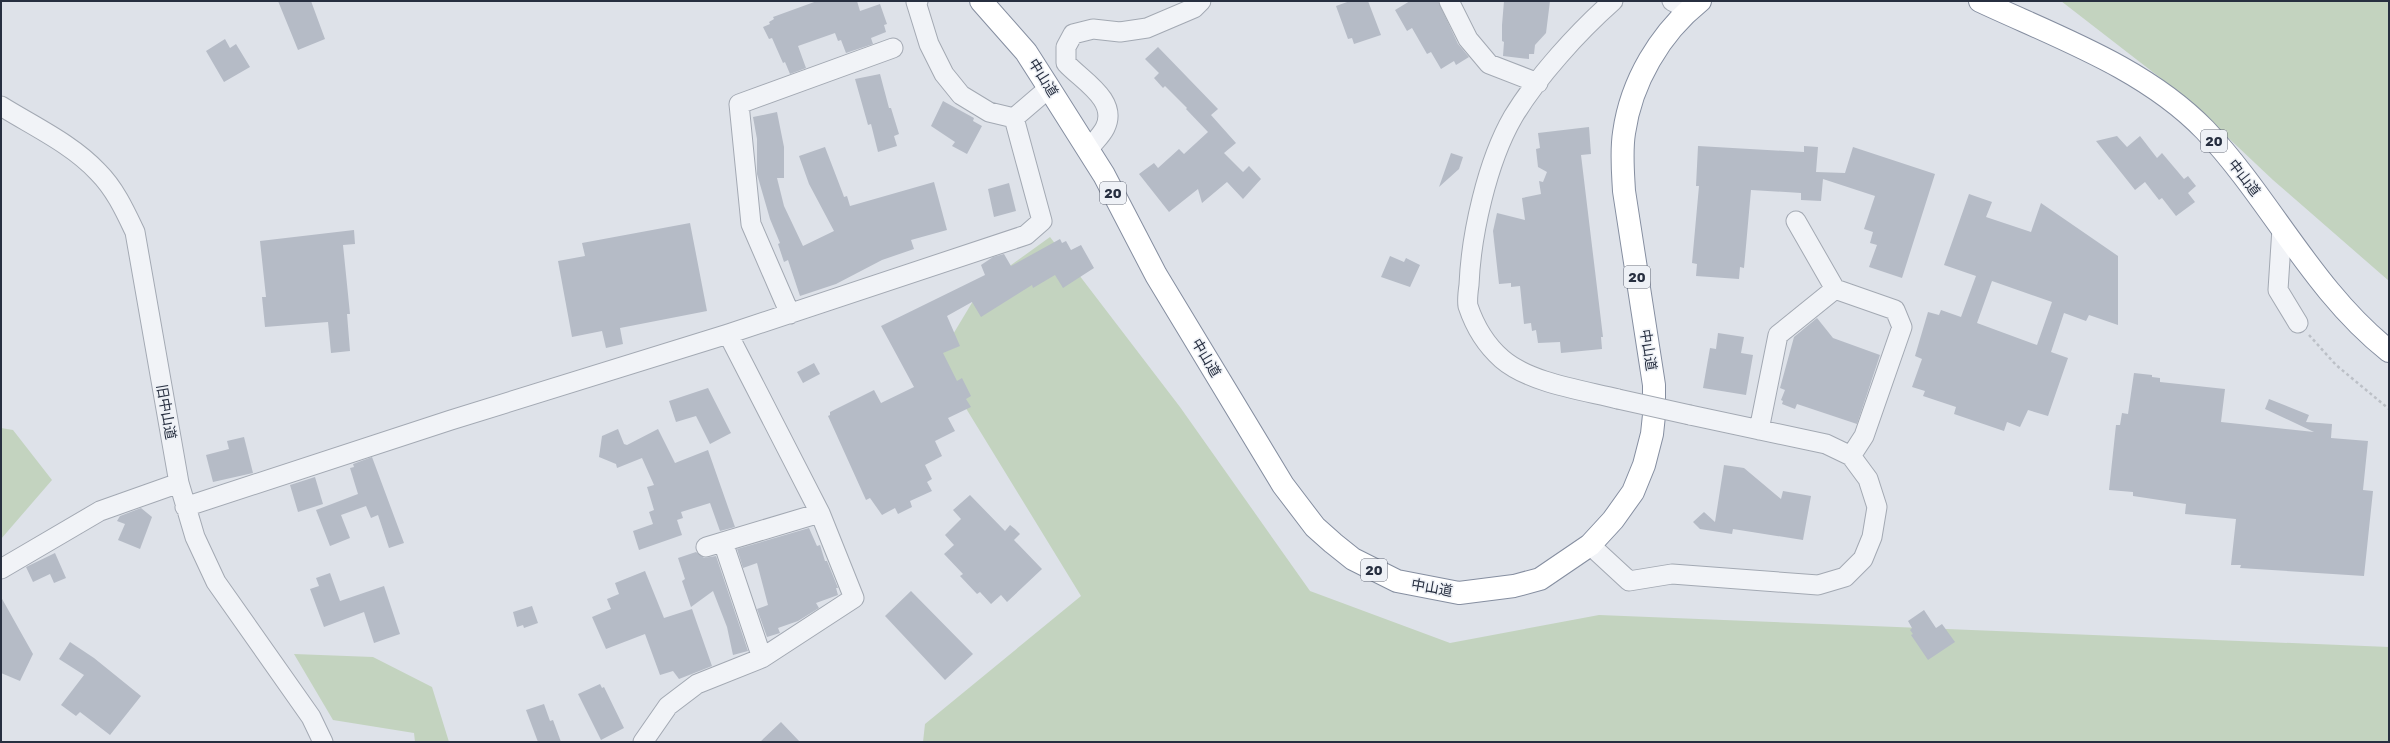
<svg xmlns="http://www.w3.org/2000/svg" width="2390" height="743" font-family="Rubik,'Noto Sans JP',sans-serif">
<rect width="100%" height="100%" fill="#dee2e9"/>
<path fill="#c3d3bf" d="M 2061,1 L 2389,1 L 2389,281 L 2273,180 L 2185,97 Z
M 1050,237 L 1180,407 L 1310,591 L 1450,643 L 1599,615 L 2389,647 L 2389,742 L 923,742 L 925,724 L 1081,596 L 937,361 L 982,286 Z
M 1,428 L 13,430 L 52,480 L 1,539 Z
M 294,654 L 373,657 L 432,687 L 449,742 L 415,742 L 414,733 L 333,720 Z"/>
<path fill="#b5bbc6" fill-rule="evenodd" d="M 278,1 L 311,1 L 325,39 L 298,50 Z
M 817,1 L 857,1 L 860,11 L 880,4 L 887,24 L 884,25 L 886,32 L 871,38 L 873,44 L 846,53 L 841,40 L 838,41 L 835,33 L 798,46 L 806,68 L 790,74 L 785,62 L 783,63 L 772,38 L 769,39 L 763,27 L 770,24 L 769,22 L 774,19 L 773,17 Z
M 1350,1 L 1368,1 L 1381,35 L 1354,44 L 1352,38 L 1348,39 L 1336,6 Z
M 1410,1 L 1438,1 L 1458,44 L 1469,57 L 1456,65 L 1454,61 L 1441,69 L 1431,52 L 1427,54 L 1412,28 L 1407,31 L 1395,10 Z
M 1504,1 L 1550,1 L 1546,33 L 1535,45 L 1534,54 L 1529,54 L 1529,59 L 1503,56 L 1504,42 L 1502,41 L 1502,25 Z
M 225,39 L 230,48 L 236,44 L 250,67 L 224,82 L 206,51 Z
M 1158,47 L 1218,109 L 1211,115 L 1236,143 L 1224,153 L 1243,172 L 1249,166 L 1261,179 L 1243,199 L 1227,182 L 1202,203 L 1198,189 L 1169,212 L 1139,174 L 1154,163 L 1158,168 L 1179,149 L 1184,154 L 1208,132 L 1186,109 L 1187,108 L 1165,86 L 1163,88 L 1154,78 L 1159,73 L 1145,59 Z
M 880,74 L 889,108 L 891,108 L 899,134 L 894,136 L 897,146 L 878,152 L 871,124 L 868,125 L 855,79 Z
M 943,101 L 974,118 L 973,121 L 982,126 L 967,154 L 952,146 L 955,142 L 931,126 Z
M 777,112 L 784,147 L 784,178 L 777,178 L 784,206 L 803,246 L 834,231 L 809,184 L 799,156 L 825,147 L 843,194 L 844,197 L 847,196 L 850,206 L 934,182 L 947,230 L 911,240 L 914,249 L 882,260 L 836,284 L 800,296 L 788,260 L 784,262 L 778,244 L 780,243 L 770,219 L 757,174 L 757,139 L 753,117 Z
M 1589,127 L 1591,154 L 1581,155 L 1603,337 L 1601,337 L 1602,349 L 1561,353 L 1560,342 L 1538,343 L 1536,330 L 1532,331 L 1531,323 L 1524,324 L 1520,286 L 1511,287 L 1511,283 L 1499,284 L 1493,231 L 1497,213 L 1525,220 L 1522,198 L 1541,194 L 1539,181 L 1543,182 L 1547,172 L 1538,167 L 1536,149 L 1540,148 L 1538,133 Z
M 2117,136 L 2127,147 L 2140,136 L 2157,158 L 2162,153 L 2184,179 L 2188,176 L 2196,186 L 2188,193 L 2195,202 L 2176,216 L 2162,198 L 2159,200 L 2145,182 L 2135,190 L 2096,141 Z
M 1698,146 L 1804,152 L 1804,146 L 1818,147 L 1816,172 L 1845,173 L 1853,147 L 1935,174 L 1902,278 L 1869,267 L 1877,245 L 1870,243 L 1873,232 L 1864,229 L 1875,196 L 1823,179 L 1821,201 L 1801,200 L 1801,193 L 1751,190 L 1744,268 L 1740,267 L 1739,279 L 1696,276 L 1697,264 L 1692,263 L 1699,186 L 1696,186 Z
M 1451,153 L 1463,157 L 1459,169 L 1439,187 Z
M 1009,183 L 1016,211 L 994,217 L 988,189 Z
M 1969,194 L 1992,202 L 1986,217 L 2031,232 L 2041,203 L 2118,256 L 2118,325 L 2089,315 L 2086,321 L 2064,313 L 2051,352 L 2068,358 L 2048,416 L 2028,410 L 2020,427 L 2007,422 L 2004,431 L 1954,414 L 1956,407 L 1923,396 L 1925,391 L 1912,387 L 1922,359 L 1915,356 L 1928,312 L 1939,315 L 1941,310 L 1961,317 L 1976,276 L 1944,265 ZM 1992,281 L 2052,302 L 2037,345 L 1977,323 Z
M 690,223 L 707,311 L 620,328 L 623,344 L 606,348 L 602,331 L 572,337 L 558,261 L 585,256 L 582,243 Z
M 354,230 L 355,244 L 343,245 L 350,314 L 347,314 L 350,351 L 331,353 L 328,322 L 265,327 L 262,297 L 266,297 L 260,241 Z
M 1060,239 L 1062,243 L 1066,241 L 1071,250 L 1081,245 L 1094,268 L 1063,288 L 1055,275 L 1033,288 L 1032,285 L 981,317 L 972,302 L 947,316 L 960,346 L 943,353 L 957,381 L 962,378 L 971,396 L 966,399 L 971,407 L 948,418 L 955,431 L 935,441 L 942,456 L 925,465 L 932,479 L 927,482 L 932,491 L 910,501 L 912,507 L 898,514 L 895,508 L 882,515 L 870,498 L 866,500 L 828,416 L 830,415 L 830,412 L 874,390 L 881,403 L 914,387 L 881,326 L 985,275 L 981,265 L 993,257 L 1004,254 L 1011,266 Z
M 1390,256 L 1404,262 L 1406,258 L 1420,265 L 1410,287 L 1381,277 Z
M 1817,318 L 1833,338 L 1880,355 L 1857,424 L 1797,404 L 1795,409 L 1782,404 L 1783,401 L 1781,400 L 1785,390 L 1780,388 L 1794,337 Z
M 1718,333 L 1744,337 L 1741,353 L 1753,355 L 1746,395 L 1703,388 L 1710,348 L 1716,349 Z
M 814,363 L 820,374 L 803,383 L 797,372 Z
M 2134,373 L 2152,375 L 2152,377 L 2160,378 L 2160,382 L 2225,389 L 2221,422 L 2314,432 L 2265,409 L 2269,399 L 2309,415 L 2306,422 L 2332,424 L 2331,438 L 2368,441 L 2363,490 L 2373,491 L 2364,576 L 2240,568 L 2241,565 L 2231,565 L 2236,519 L 2185,514 L 2186,504 L 2133,496 L 2133,492 L 2109,490 L 2116,425 L 2120,425 L 2122,413 L 2128,414 Z
M 708,388 L 731,433 L 710,444 L 696,416 L 676,422 L 669,401 Z
M 618,429 L 624,444 L 627,445 L 658,429 L 675,463 L 708,450 L 735,527 L 720,531 L 710,503 L 681,512 L 683,518 L 677,520 L 682,535 L 639,550 L 633,531 L 653,524 L 649,512 L 654,510 L 647,487 L 654,485 L 642,458 L 617,468 L 616,464 L 599,457 L 602,436 Z
M 244,437 L 253,473 L 213,482 L 206,455 L 229,449 L 227,441 Z
M 372,457 L 404,543 L 389,548 L 378,515 L 371,518 L 366,506 L 341,515 L 350,538 L 330,546 L 316,510 L 358,494 L 350,468 L 354,467 L 353,464 Z
M 1724,465 L 1744,468 L 1781,499 L 1783,491 L 1811,496 L 1803,540 L 1733,529 L 1732,534 L 1700,529 L 1693,522 L 1704,512 L 1715,522 Z
M 315,477 L 323,504 L 298,512 L 290,485 Z
M 970,495 L 1005,531 L 1010,525 L 1015,529 L 1020,534 L 1014,540 L 1042,569 L 1007,602 L 1001,595 L 991,604 L 980,592 L 977,594 L 960,576 L 963,574 L 944,554 L 954,545 L 945,535 L 961,519 L 953,510 Z
M 141,508 L 152,517 L 140,549 L 118,540 L 125,524 L 117,521 L 120,516 Z
M 809,528 L 817,546 L 820,545 L 825,561 L 827,561 L 838,588 L 836,588 L 838,595 L 816,603 L 819,608 L 798,621 L 778,628 L 780,633 L 767,637 L 757,609 L 768,605 L 757,563 L 743,568 L 737,549 Z
M 696,552 L 704,558 L 716,556 L 748,651 L 733,655 L 727,627 L 713,591 L 691,607 L 682,581 L 685,579 L 678,558 Z
M 55,553 L 66,578 L 54,583 L 50,574 L 33,582 L 26,567 Z
M 645,571 L 664,618 L 692,609 L 712,666 L 679,679 L 673,671 L 660,675 L 645,634 L 606,649 L 592,617 L 611,609 L 607,599 L 619,594 L 615,583 Z
M 330,573 L 340,601 L 384,586 L 400,634 L 374,643 L 364,612 L 324,627 L 310,589 L 319,586 L 316,578 Z
M 911,591 L 973,654 L 945,680 L 885,616 Z
M 1,597 L 33,654 L 20,681 L 1,673 Z
M 532,606 L 538,623 L 524,628 L 523,625 L 517,627 L 513,612 Z
M 1924,610 L 1936,628 L 1942,624 L 1955,642 L 1928,660 L 1911,635 L 1913,634 L 1910,630 L 1912,628 L 1908,621 Z
M 70,642 L 94,658 L 141,696 L 110,735 L 80,712 L 76,716 L 61,705 L 84,675 L 59,659 Z
M 600,684 L 602,688 L 604,687 L 624,728 L 601,740 L 578,694 Z
M 544,704 L 550,721 L 553,720 L 561,742 L 538,742 L 526,710 Z
M 781,722 L 800,742 L 760,742 Z"/>
<g fill="none" stroke-linecap="round" stroke-linejoin="round">
<g stroke="#a3a9b3" stroke-width="21">
<path id="minor" d="M 918,1 L 916,2 L 929,44 L 944,74 L 961,95 L 989,112 L 1014,118
M 1449,1 L 1468,39 L 1489,64 L 1538,83
M 1613,1 C 1578,32 1537,77 1513,117 C 1487,162 1471,235 1469,285 C 1468,292 1467,300 1468,306 C 1475,327 1486,345 1502,359 C 1530,383 1582,390 1618,399
M 1672,1 L 1689,10
M 1,106 C 33,126 72,144 98,172 C 115,189 125,211 135,232 L 179,483 L 195,537 L 216,582 L 311,717 L 323,742
M 1088,150 C 1093,143 1101,136 1105,128 C 1119,100 1081,80 1066,63 L 1066,47 L 1073,34 L 1093,29 L 1120,32 L 1147,28 L 1194,8 L 1201,1
M 1796,221 L 1835,289 L 1895,310 L 1902,327 L 1864,436 L 1851,456
M 2282,228 L 2278,290 L 2298,323
M 790,314 L 751,224 L 739,104 L 893,48
M 1759,430 L 1778,335 L 1835,289
M 185,507 L 451,420 L 728,334 L 1026,235 L 1042,221 L 1014,118 L 1049,88
M 723,542 L 762,658
M 1590,545 L 1629,581 L 1672,574 L 1818,585 L 1845,577 L 1863,559 L 1872,537 L 1877,507 L 1868,479 L 1851,456 L 1826,444 L 1690,415
M 706,547 L 820,513
M 1,569 L 100,511 L 179,483
M 643,742 L 668,706 L 697,684 L 762,658 L 854,598 L 820,513 L 728,334"/>
</g>
<g stroke="#858ea0" stroke-width="24">
<path id="highway" d="M 981,1 L 1026,52 L 1049,88 L 1104,175 L 1156,275 L 1283,485 L 1315,527 L 1333,543 L 1353,559 L 1397,581 L 1459,593 L 1514,586 L 1540,579 L 1590,545 L 1613,520 L 1633,492 L 1644,465 L 1652,434 L 1654,415 L 1654,385 L 1624,191 C 1623,172 1621,152 1624,133 C 1631,82 1660,33 1700,1
M 1980,1 C 2057,37 2145,68 2205,130 C 2271,200 2313,291 2389,351"/>
</g>
<path stroke="#bcc0c7" stroke-width="2.5" stroke-dasharray="3 3" stroke-linecap="butt" d="M 2309,335 L 2336,365 L 2389,409"/>
<use href="#minor" stroke="#f1f3f7" stroke-width="19"/>
<use href="#highway" stroke="#fff" stroke-width="22"/>
<g stroke="#a3a9b3" stroke-width="21" stroke-linecap="butt">
<path id="minor-bridge" d="M 1618,399 L 1690,415"/>
</g>
<use href="#minor-bridge" stroke="#f1f3f7" stroke-width="19"/>
</g>
<g text-anchor="middle" dominant-baseline="central" stroke-width="3" stroke-linejoin="round" paint-order="stroke">
<g fill="#eef1f6" stroke="#636977" stroke-width="1">
<rect x="2201" y="130" width="26" height="22" rx="3"/>
<rect x="1100" y="182" width="26" height="22" rx="3"/>
<rect x="1624" y="266" width="26" height="22" rx="3"/>
<rect x="1361" y="559" width="26" height="22" rx="3"/>
</g>
<g font-size="13" font-weight="bold" fill="#272f40">
<text x="2214" y="141">20</text>
<text x="1113" y="193">20</text>
<text x="1637" y="277">20</text>
<text x="1374" y="570">20</text>
</g>
<g font-size="14" fill="#272f40" stroke="#eef1f6">
<text transform="translate(1043 78) rotate(58)">中山道</text>
<text transform="translate(2244 178) rotate(52)">中山道</text>
<text transform="translate(1648 350) rotate(81)">中山道</text>
<text transform="translate(1206 358) rotate(59)">中山道</text>
<text transform="translate(166 412) rotate(80)">旧中山道</text>
<text transform="translate(1432 588) rotate(10)">中山道</text>
</g>
</g>
<rect width="2390" height="743" fill="none" stroke="#272f40" stroke-width="4"/>
</svg>
